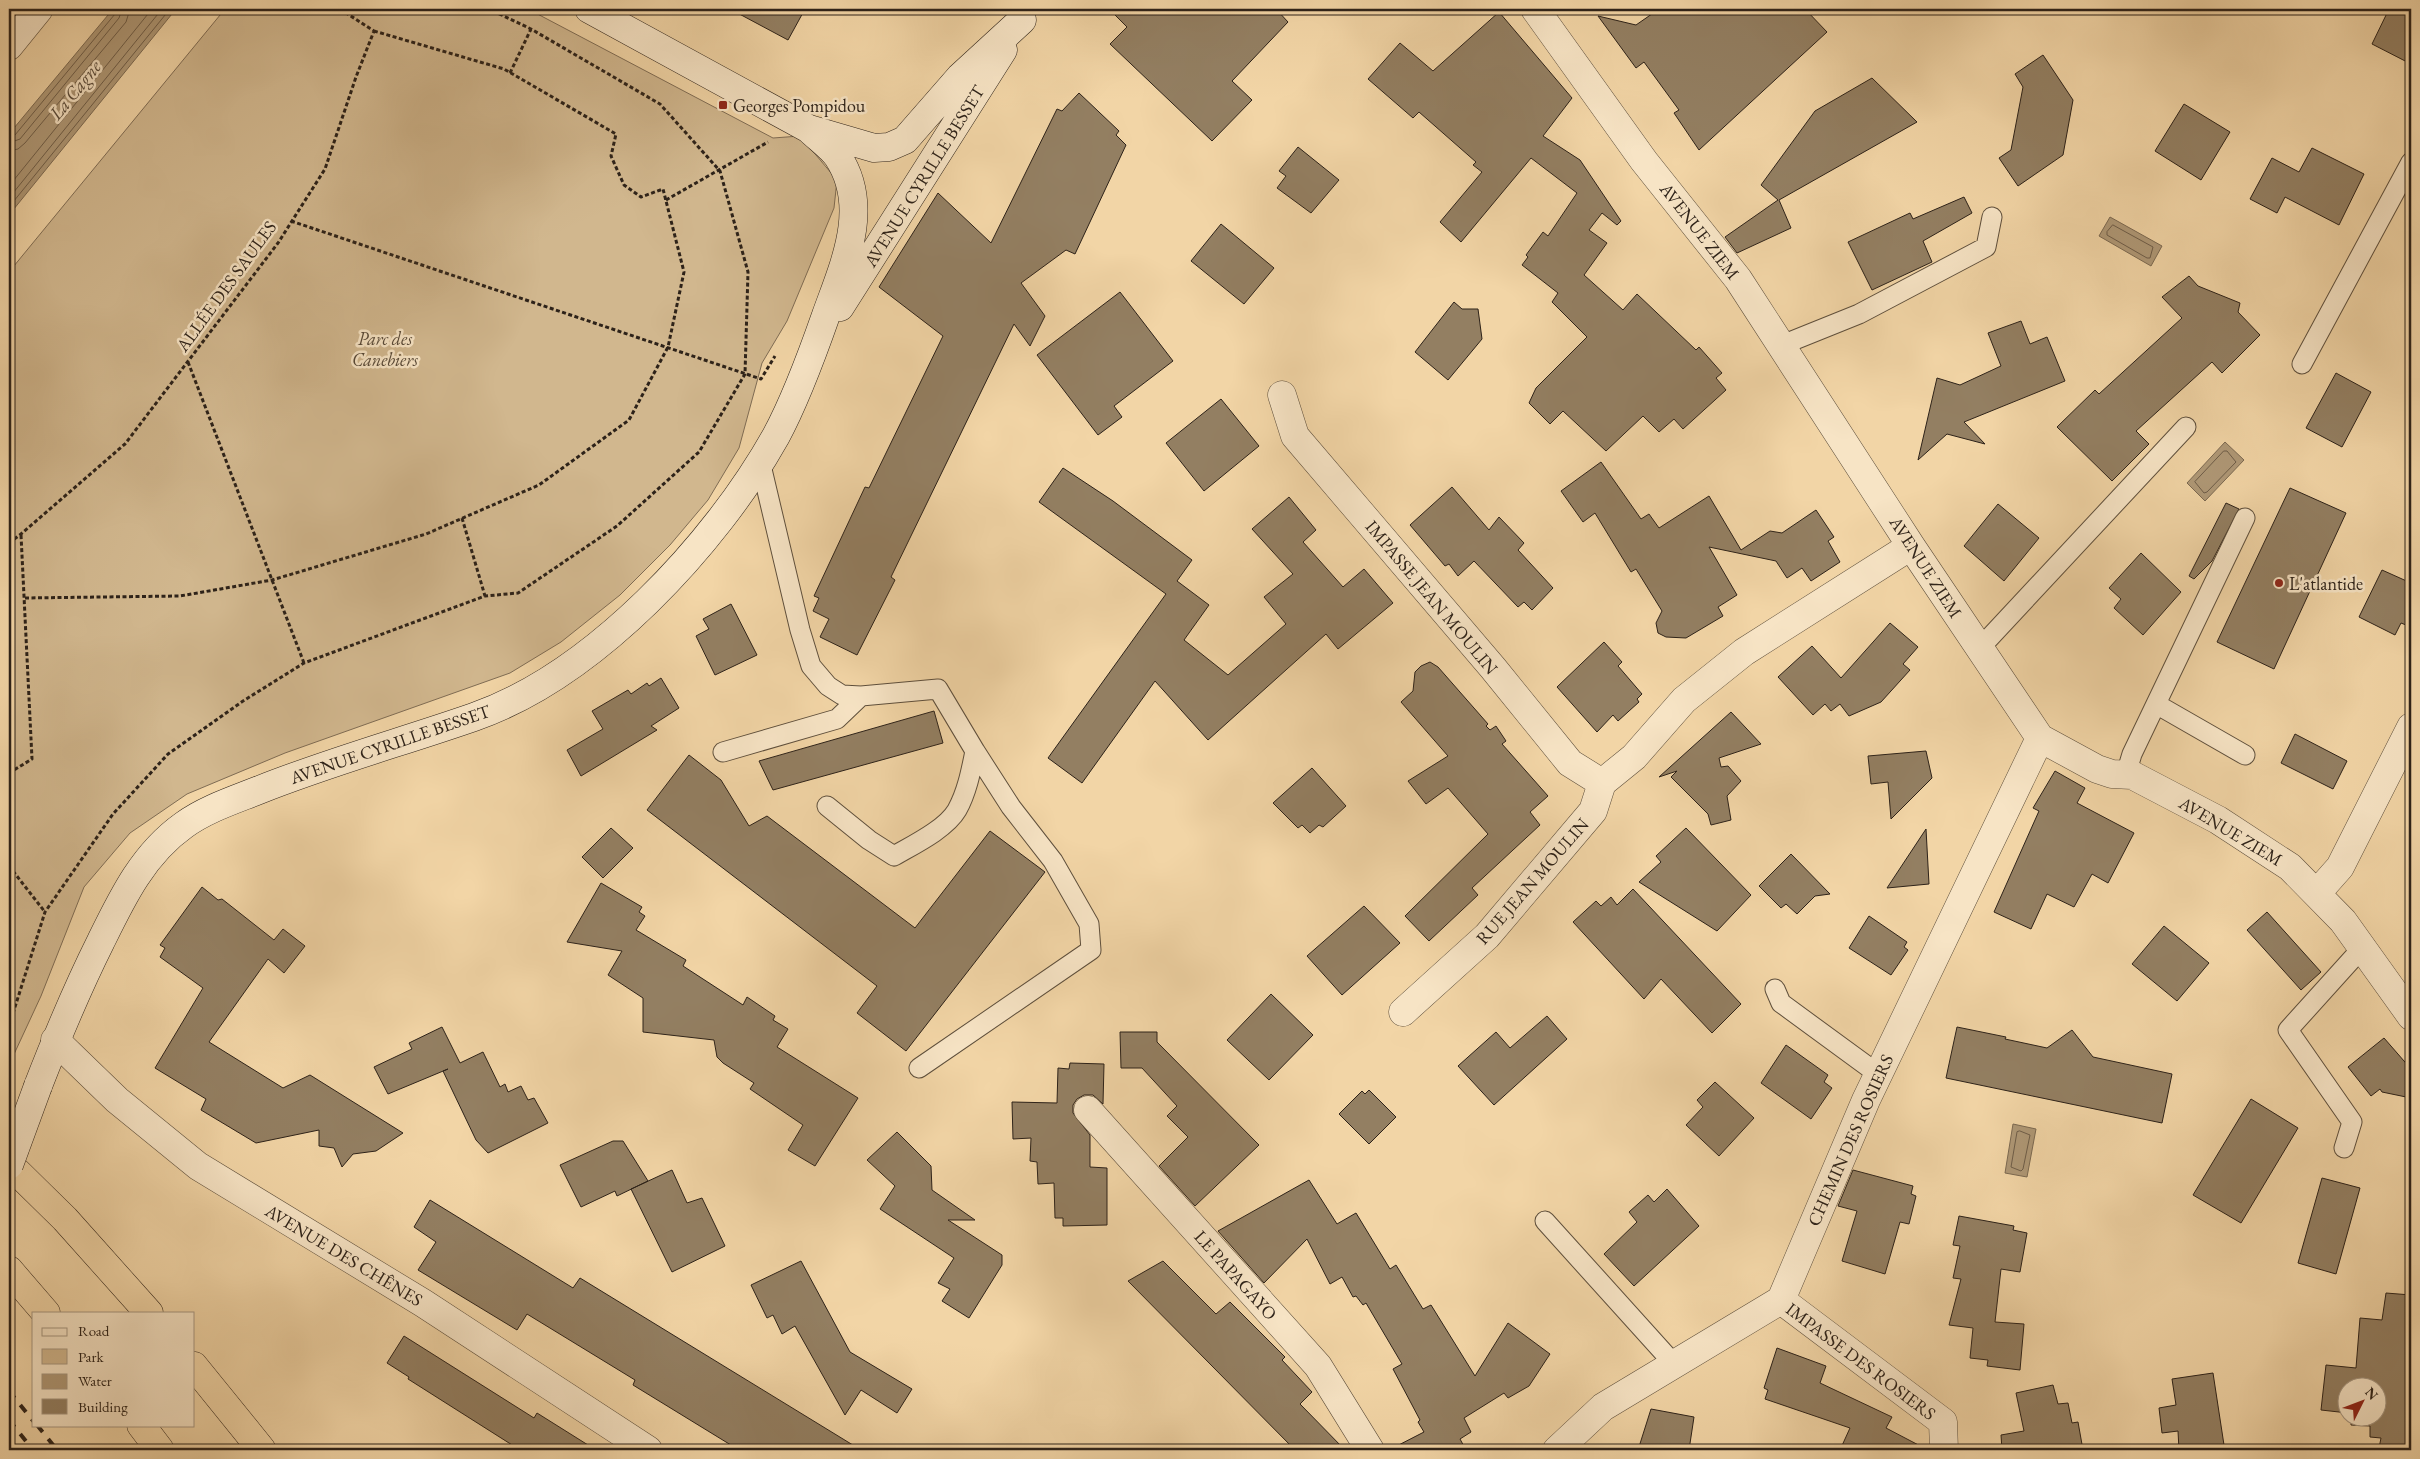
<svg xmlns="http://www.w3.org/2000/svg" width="2420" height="1459" font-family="'EB Garamond',serif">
<rect width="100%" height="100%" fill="#f2d5a6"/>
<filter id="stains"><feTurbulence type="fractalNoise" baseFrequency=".004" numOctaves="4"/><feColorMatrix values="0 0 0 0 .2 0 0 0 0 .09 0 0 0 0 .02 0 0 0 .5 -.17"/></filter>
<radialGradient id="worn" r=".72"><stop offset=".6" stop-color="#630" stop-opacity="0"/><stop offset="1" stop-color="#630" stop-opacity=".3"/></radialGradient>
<path fill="#d1b78e" stroke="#7f6c54" d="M 225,9 L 528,9 L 773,138 L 800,136 L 837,180 L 834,208 L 787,321 L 762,363 L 739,448 L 708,500 L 670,545 L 620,595 L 561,642 L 510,673 L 285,753 L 187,794 L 130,833 L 84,887 L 41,996 L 9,1065 L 9,272 Z"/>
<path fill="#af9876" stroke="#7b6951" d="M 113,9 L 176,9 L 9,215 L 9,134 Z
M 2110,217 L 2162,246 L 2151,266 L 2099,236 Z
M 2225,442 L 2244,460 L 2205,501 L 2187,483 Z
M 2013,1124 L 2036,1129 L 2027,1177 L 2005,1173 Z"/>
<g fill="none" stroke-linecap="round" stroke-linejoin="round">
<path stroke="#6e5d48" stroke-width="1" d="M 9,137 L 15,135 L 115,14 L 116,9
M 9,143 L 20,139 L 119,18 L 122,9
M 9,151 L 18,149 L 25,143 L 126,22 L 130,9
M 9,186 L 152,9
M 9,198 L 162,9
M 9,207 L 170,9
M 2113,225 L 2153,247 L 2150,258 L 2147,258 L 2107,235 L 2107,232 Z
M 2224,451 L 2227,451 L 2236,462 L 2207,492 L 2204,493 L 2195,482 Z
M 2020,1131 L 2030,1135 L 2023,1169 L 2021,1171 L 2011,1167 L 2017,1132 Z"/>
</g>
<path fill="#937f62" stroke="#2d2219" d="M 730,9 L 805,9 L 788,40 Z
M 1109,9 L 1276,9 L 1288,22 L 1232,81 L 1252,100 L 1212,141 L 1110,44 L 1127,27 Z
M 1659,9 L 1805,9 L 1827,32 L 1699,150 L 1674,113 L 1679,110 L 1644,62 L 1636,68 L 1598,16 L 1636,25 Z
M 2389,9 L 2411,9 L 2411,64 L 2372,44 Z
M 1499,12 L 1572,98 L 1543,136 L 1580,160 L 1621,221 L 1617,225 L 1602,213 L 1589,230 L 1607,243 L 1584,275 L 1623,310 L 1637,294 L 1696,350 L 1699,347 L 1722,373 L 1716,378 L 1726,390 L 1683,429 L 1674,419 L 1659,432 L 1643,416 L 1606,451 L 1563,411 L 1550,424 L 1529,403 L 1536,388 L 1587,337 L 1552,302 L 1558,293 L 1522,265 L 1528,257 L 1526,255 L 1543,232 L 1548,236 L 1577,193 L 1531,158 L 1461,242 L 1440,222 L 1482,172 L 1473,165 L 1476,162 L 1419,112 L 1413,118 L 1368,79 L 1400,43 L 1433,71 Z
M 2043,55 L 2073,100 L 2063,155 L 2018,186 L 1999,158 L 2011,150 L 2023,87 L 2015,74 Z
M 1872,78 L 1917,122 L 1779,200 L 1791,228 L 1737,253 L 1725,237 L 1778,200 L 1761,185 L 1815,111 Z
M 1079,93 L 1119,131 L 1116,135 L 1126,145 L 1075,254 L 1066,250 L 1021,283 L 1045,316 L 1030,346 L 1014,324 L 891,577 L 895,580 L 857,655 L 820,637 L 829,619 L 813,611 L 819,598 L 814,596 L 865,487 L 869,488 L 943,336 L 879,287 L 938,193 L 991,243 L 1057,109 L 1062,111 Z
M 2184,104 L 2230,132 L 2201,180 L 2155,151 Z
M 1298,147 L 1339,180 L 1311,213 L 1277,188 L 1286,176 L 1279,171 Z
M 2312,148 L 2364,174 L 2339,225 L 2285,197 L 2277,213 L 2250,199 L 2272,158 L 2299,172 Z
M 1964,197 L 1972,213 L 1923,241 L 1932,262 L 1872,290 L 1848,242 L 1910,213 L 1913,219 Z
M 1221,224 L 1274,268 L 1244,304 L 1191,261 Z
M 2189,276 L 2198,286 L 2240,303 L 2238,312 L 2260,335 L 2222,373 L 2212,362 L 2136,431 L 2149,444 L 2112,481 L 2057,427 L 2095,390 L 2099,394 L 2182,318 L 2162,297 Z
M 1120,292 L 1173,361 L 1114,406 L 1122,417 L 1098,435 L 1037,355 Z
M 1454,302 L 1462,309 L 1478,309 L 1482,339 L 1448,380 L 1415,352 Z
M 2021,321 L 2030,344 L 2047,337 L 2065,381 L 1964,422 L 1985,444 L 1947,434 L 1918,460 L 1937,378 L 1960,385 L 2001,366 L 1988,333 Z
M 2336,373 L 2371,392 L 2342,447 L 2306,428 Z
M 1221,399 L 1259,446 L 1204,491 L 1166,443 Z
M 1601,462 L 1641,519 L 1649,514 L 1659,528 L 1709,496 L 1741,550 L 1770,531 L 1782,533 L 1816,510 L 1834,537 L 1828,541 L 1840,562 L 1811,581 L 1802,568 L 1787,578 L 1776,561 L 1709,547 L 1737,595 L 1718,607 L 1723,616 L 1686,638 L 1666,637 L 1658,633 L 1656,623 L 1662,611 L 1636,569 L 1631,572 L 1595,513 L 1583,522 L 1561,491 Z
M 1063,468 L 1113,501 L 1192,560 L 1177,581 L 1209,605 L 1184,640 L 1228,675 L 1286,624 L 1264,597 L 1293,574 L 1252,529 L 1289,497 L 1316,530 L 1303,542 L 1343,587 L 1364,569 L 1393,603 L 1338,649 L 1326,634 L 1208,740 L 1155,681 L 1082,783 L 1048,758 L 1166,594 L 1039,502 Z
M 1452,487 L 1489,530 L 1499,517 L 1524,543 L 1518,550 L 1553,588 L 1532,610 L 1524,602 L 1518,607 L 1474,561 L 1458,576 L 1449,564 L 1445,566 L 1410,525 Z
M 2290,488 L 2346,513 L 2274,669 L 2217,642 Z
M 2226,503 L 2239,509 L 2212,561 L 2194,579 L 2189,576 Z
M 1998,504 L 2039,538 L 2004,581 L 1964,546 Z
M 2141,553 L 2181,592 L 2143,635 L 2114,608 L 2121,599 L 2109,588 Z
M 2382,570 L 2411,583 L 2411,627 L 2401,623 L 2395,635 L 2359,617 Z
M 731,604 L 757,655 L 715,675 L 696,636 L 709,629 L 703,619 Z
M 1890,623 L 1918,647 L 1903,664 L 1910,670 L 1881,702 L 1849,716 L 1840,704 L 1831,711 L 1825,704 L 1813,715 L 1778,677 L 1812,646 L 1841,678 Z
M 1604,642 L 1622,662 L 1618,666 L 1642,694 L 1637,699 L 1639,702 L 1618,721 L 1613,715 L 1597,732 L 1557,687 Z
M 1430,662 L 1438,667 L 1488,724 L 1486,726 L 1490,730 L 1496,726 L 1506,741 L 1502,744 L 1548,796 L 1530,812 L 1540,825 L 1472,888 L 1478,895 L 1429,941 L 1405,916 L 1488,834 L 1448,788 L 1426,804 L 1408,781 L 1448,756 L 1401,702 L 1413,691 L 1415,672 L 1421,666 Z
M 661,678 L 679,708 L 651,726 L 657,730 L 581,776 L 567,750 L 603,729 L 592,711 L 628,690 L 631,694 L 647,683 L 649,686 Z
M 934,711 L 943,743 L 773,790 L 759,761 Z
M 1731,712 L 1761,744 L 1719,758 L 1721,767 L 1728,766 L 1741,781 L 1727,796 L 1731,820 L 1711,825 L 1708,814 L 1671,777 L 1677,771 L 1659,777 Z
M 2295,734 L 2347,761 L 2333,789 L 2281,763 Z
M 1926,751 L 1932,778 L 1891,819 L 1888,782 L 1871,784 L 1868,756 Z
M 689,755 L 721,780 L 749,826 L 767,816 L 915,928 L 990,831 L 1045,872 L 906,1051 L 857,1013 L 877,986 L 647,810 Z
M 1312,768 L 1346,806 L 1323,827 L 1319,825 L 1310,833 L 1302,825 L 1298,828 L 1273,803 Z
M 2055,771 L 2085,788 L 2077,803 L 2134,833 L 2108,883 L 2092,874 L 2074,907 L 2047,894 L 2031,929 L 1994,912 L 2039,811 L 2033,808 Z
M 611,828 L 633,848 L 603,878 L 582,857 Z
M 1686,828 L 1751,895 L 1717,931 L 1639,882 L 1661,862 L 1656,856 Z
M 1926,829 L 1929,884 L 1887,888 Z
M 1791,854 L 1830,894 L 1815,896 L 1797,914 L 1786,904 L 1781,908 L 1759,886 Z
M 601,883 L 642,907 L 639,912 L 645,916 L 636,930 L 686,960 L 683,966 L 743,1005 L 747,997 L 775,1016 L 773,1020 L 788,1029 L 777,1047 L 858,1098 L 815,1166 L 788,1150 L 803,1125 L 750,1089 L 754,1083 L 723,1063 L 717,1057 L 714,1040 L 643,1032 L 643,998 L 608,975 L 622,951 L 567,942 Z
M 202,887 L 218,900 L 222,899 L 274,940 L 283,929 L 305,946 L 284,973 L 268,959 L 209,1042 L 283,1088 L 310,1075 L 403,1133 L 376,1151 L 353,1154 L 342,1167 L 334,1148 L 319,1146 L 319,1130 L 256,1143 L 201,1110 L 206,1099 L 155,1068 L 203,988 L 160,957 L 165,948 L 160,945 Z
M 1633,889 L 1741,1004 L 1712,1033 L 1661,979 L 1644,999 L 1573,922 L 1596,901 L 1601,906 L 1611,897 L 1617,905 Z
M 1364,906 L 1400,943 L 1342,995 L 1307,956 Z
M 2267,912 L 2321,972 L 2301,990 L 2247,930 Z
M 1869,916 L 1907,942 L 1904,947 L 1908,950 L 1891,975 L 1849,948 Z
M 2164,926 L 2209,963 L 2177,1001 L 2132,964 Z
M 1271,994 L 1313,1035 L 1269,1080 L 1227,1040 Z
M 1547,1016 L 1567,1039 L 1494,1105 L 1458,1066 L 1496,1032 L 1510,1048 Z
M 442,1027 L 460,1063 L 483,1052 L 500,1087 L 505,1084 L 508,1092 L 521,1086 L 528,1100 L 534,1098 L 548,1123 L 488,1153 L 476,1140 L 443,1071 L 448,1069 L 388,1094 L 374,1067 L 412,1049 L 409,1043 Z
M 1957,1027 L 2006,1037 L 2005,1039 L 2047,1048 L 2072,1030 L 2093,1057 L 2172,1074 L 2162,1123 L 1946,1078 Z
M 1120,1032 L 1157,1032 L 1157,1042 L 1259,1145 L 1195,1206 L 1159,1166 L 1188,1137 L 1167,1116 L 1177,1106 L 1142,1068 L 1121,1068 Z
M 2384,1038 L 2411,1069 L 2411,1098 L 2382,1092 L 2380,1089 L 2371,1096 L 2348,1067 Z
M 1786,1045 L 1828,1075 L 1824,1082 L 1832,1088 L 1811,1119 L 1761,1083 Z
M 1070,1063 L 1104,1064 L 1103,1104 L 1093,1095 L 1084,1095 L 1077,1099 L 1073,1105 L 1073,1113 L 1090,1135 L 1090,1167 L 1107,1168 L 1107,1225 L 1063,1226 L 1063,1218 L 1055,1218 L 1054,1183 L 1038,1184 L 1037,1162 L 1030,1161 L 1031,1138 L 1013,1139 L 1012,1102 L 1057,1103 L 1058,1068 L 1069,1069 Z
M 1715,1082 L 1754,1118 L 1719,1156 L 1686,1125 L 1703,1107 L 1697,1100 Z
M 1369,1090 L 1396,1117 L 1369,1144 L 1339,1114 L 1362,1091 L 1365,1094 Z
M 2251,1099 L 2298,1128 L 2241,1223 L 2193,1195 Z
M 897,1132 L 931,1166 L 932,1190 L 975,1220 L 948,1220 L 1002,1255 L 1002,1265 L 969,1318 L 942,1301 L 950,1289 L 938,1283 L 954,1258 L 880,1209 L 895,1186 L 867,1160 Z
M 613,1141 L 623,1141 L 648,1181 L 617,1196 L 615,1191 L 581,1207 L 560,1165 Z
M 672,1170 L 687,1203 L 702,1198 L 725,1246 L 672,1272 L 631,1189 Z
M 1853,1170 L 1913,1186 L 1911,1194 L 1916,1196 L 1909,1224 L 1900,1222 L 1885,1274 L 1842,1261 L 1857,1211 L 1838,1206 Z
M 2322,1178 L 2360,1188 L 2336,1274 L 2298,1263 Z
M 1309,1180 L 1337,1224 L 1356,1213 L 1390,1269 L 1396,1265 L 1423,1309 L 1431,1305 L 1475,1376 L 1508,1323 L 1550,1354 L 1529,1386 L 1508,1398 L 1504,1393 L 1464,1418 L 1471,1432 L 1460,1439 L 1466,1450 L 1389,1450 L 1424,1432 L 1418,1422 L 1420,1420 L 1393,1369 L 1402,1364 L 1366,1303 L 1363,1305 L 1356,1296 L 1353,1297 L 1342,1277 L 1330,1284 L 1307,1239 L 1264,1283 L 1218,1231 Z
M 1667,1189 L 1699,1226 L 1634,1286 L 1604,1254 L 1637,1222 L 1629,1212 L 1648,1195 L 1654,1202 Z
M 430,1200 L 573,1288 L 580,1278 L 861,1450 L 739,1450 L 633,1385 L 635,1380 L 527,1314 L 517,1330 L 418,1270 L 436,1242 L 414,1227 Z
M 1959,1216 L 2014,1226 L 2013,1230 L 2027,1233 L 2020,1272 L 2001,1269 L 1995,1322 L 2024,1324 L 2020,1370 L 1987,1366 L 1988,1360 L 1970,1358 L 1973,1328 L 1949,1325 L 1961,1279 L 1953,1278 L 1960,1246 L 1953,1245 Z
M 801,1261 L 850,1352 L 912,1389 L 897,1413 L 861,1390 L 845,1415 L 795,1326 L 782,1334 L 773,1315 L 767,1318 L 751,1285 Z
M 1163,1261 L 1216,1314 L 1230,1302 L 1285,1357 L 1282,1360 L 1312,1392 L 1300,1404 L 1345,1450 L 1295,1450 L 1128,1281 Z
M 2386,1293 L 2411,1295 L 2411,1404 L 2406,1450 L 2379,1448 L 2381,1438 L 2370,1437 L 2370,1426 L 2351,1425 L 2351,1416 L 2378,1416 L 2378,1386 L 2348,1386 L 2348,1413 L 2321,1410 L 2326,1365 L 2356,1368 L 2360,1318 L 2382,1320 Z
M 404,1336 L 534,1418 L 537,1413 L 596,1450 L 520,1450 L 408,1379 L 409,1377 L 387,1363 Z
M 1777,1348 L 1826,1366 L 1820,1383 L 1892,1417 L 1886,1428 L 1928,1450 L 1840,1450 L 1850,1428 L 1765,1399 L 1768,1390 L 1764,1388 Z
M 2213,1373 L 2224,1445 L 2179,1450 L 2178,1431 L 2162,1433 L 2159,1408 L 2176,1405 L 2172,1379 Z
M 2053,1385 L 2058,1404 L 2068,1403 L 2072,1423 L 2078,1422 L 2083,1450 L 2002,1450 L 2001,1435 L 2024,1431 L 2016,1393 Z
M 1651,1409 L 1694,1417 L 1689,1450 L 1638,1450 Z"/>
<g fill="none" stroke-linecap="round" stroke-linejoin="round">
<g stroke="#5e4f3c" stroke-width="21">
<path id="service" d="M 1782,345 L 1859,314 L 1986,247 L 1992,217
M 2302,364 L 2411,162
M 760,461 L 800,630 L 811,666 L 828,686 L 842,695 L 861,696 L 938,689 L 975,751 C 971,771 967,792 957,810 C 946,829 913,845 894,856 L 869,840 L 827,806
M 1979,649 L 2186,427
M 2156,704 L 2245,755
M 723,752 L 837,719 L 861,696
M 2132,775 L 2129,764 L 2132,754 L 2245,518
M 1775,989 L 1781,1003 L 1878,1074
M 919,1068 L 1091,950 L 1089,924 L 1053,861 L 1011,807 L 975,751
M 2344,1148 L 2352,1122 L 2288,1030 L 2362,948
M 1545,1221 L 1674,1364"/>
</g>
<g stroke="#5e4f3c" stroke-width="29">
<path id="minor" d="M 1535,9 L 1644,161 L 1738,279 L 1911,546 L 2040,738 L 2097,769 L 2112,774 L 2132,775 L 2218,820 L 2290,867 L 2343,921 L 2411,1016
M 9,46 L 39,9
M 1282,395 L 1295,436 L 1493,668 L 1570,763 L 1602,783
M 2317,893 L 2340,867 L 2411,727
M 1403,1012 L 1487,936 L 1593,811 L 1602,783 L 1634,757 L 1684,700 L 1744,652 L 1911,546
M 55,1040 L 117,1100 L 198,1166 L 423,1303 L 648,1450
M 1088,1110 L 1318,1366 L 1370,1450
M 1781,1300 L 1943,1422 L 1944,1450
M 1557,1450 L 1603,1407 L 1781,1300 L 1866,1100 L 2040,738"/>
</g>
<g stroke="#2d2219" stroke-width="29">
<path id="secondary" d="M 589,9 L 809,129 L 874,148 L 889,147 L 905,140 L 960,77 L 1022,20
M 840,307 L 1003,50
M 38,1086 C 57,1037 77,989 101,941 C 122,898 143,854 184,825 C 206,809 234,800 259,790 C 329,762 402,742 474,717 C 594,675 715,545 776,436 C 796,399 812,355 826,315 C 844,265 871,207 838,157 C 831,147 818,138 809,129"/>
</g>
<g stroke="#2d2219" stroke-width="29">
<path id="motorway" d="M 9,1164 L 65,1219 L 149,1313
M 9,1270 L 46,1313
M 194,1366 L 262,1450
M 141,1425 L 160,1450"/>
</g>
<path stroke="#2d2219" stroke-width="3" stroke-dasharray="4 2.5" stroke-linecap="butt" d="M 510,73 L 531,29
M 666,200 L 768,142
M 291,221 L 761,379 L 775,356
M 188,362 L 304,663
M 462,518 L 485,596
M 9,543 L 21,534 L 125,444 L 278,243 L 325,169 L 356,77 L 374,31 L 340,9
M 25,598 L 180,596 L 272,580 L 426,534 L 539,485 L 629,420 L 668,347 L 684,272 L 663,189 L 641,197 L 624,185 L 611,156 L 616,134 L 504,69 L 374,31
M 9,773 L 32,759 L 21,535
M 9,866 L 45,912
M 9,1026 L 45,912 L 113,814 L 168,754 L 243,701 L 304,663 L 485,596 L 518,593 L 617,526 L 699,452 L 745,374 L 748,272 L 720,171 L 660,104 L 531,29 L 489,9"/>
<use href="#service" stroke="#f7e4c5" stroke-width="19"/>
<use href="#minor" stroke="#f7e4c5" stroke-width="28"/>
<use href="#secondary" stroke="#f7e4c5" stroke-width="28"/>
<use href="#motorway" stroke="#f2d5a6" stroke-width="28"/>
<path stroke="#2d2219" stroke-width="4" stroke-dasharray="9 9" stroke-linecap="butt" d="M 9,1391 L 34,1422
M 9,1420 L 33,1450
M 37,1425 L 57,1450"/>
<g stroke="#2d2219" stroke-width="29" stroke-linecap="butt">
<path id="secondary-bridge" d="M 9,1165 L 38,1086"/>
</g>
<use href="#secondary-bridge" stroke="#f7e4c5" stroke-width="28"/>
</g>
<g fill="#8f2418" stroke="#f7e4c5" stroke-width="2">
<rect x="718" y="100" width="10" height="10" rx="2.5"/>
<circle cx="2279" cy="583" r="5"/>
</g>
<g text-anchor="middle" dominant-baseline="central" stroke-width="5" stroke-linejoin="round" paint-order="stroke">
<g font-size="18" fill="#2d2219" stroke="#f7e4c5" text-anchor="start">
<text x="733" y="105">Georges Pompidou</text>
<text x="2289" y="583">L'atlantide</text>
</g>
<g font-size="18" fill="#2d2219" stroke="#f7e4c5">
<text transform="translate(924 176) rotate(-58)">AVENUE CYRILLE BESSET</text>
<text transform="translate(1700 231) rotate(52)">AVENUE ZIEM</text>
<text transform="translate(226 286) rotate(-54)">ALLÉE DES SAULES</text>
<text transform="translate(1926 567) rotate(57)">AVENUE ZIEM</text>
<text transform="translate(1432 597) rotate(50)">IMPASSE JEAN MOULIN</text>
<text transform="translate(390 744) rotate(-19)">AVENUE CYRILLE BESSET</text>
<text transform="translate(2231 831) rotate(31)">AVENUE ZIEM</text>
<text transform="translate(1532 881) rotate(-49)">RUE JEAN MOULIN</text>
<text transform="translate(1850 1140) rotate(-66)">CHEMIN DES ROSIERS</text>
<text transform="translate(344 1255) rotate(31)">AVENUE DES CHÊNES</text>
<text transform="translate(1236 1275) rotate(48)">LE PAPAGAYO</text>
<text transform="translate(1861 1361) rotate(37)">IMPASSE DES ROSIERS</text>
</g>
<g font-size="18" font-style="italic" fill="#564736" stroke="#f7e4c5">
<text x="385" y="338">Parc des<tspan x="385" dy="21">Canebiers</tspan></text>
</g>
<g font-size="19" font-style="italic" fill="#5a4b3a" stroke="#f7e4c5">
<text transform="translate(75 90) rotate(-51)">La Cagne</text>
</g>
</g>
<rect width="2420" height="1459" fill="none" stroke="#f2d5a6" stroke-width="30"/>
<rect x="10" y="10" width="2400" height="1439" fill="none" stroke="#2d2219" stroke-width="2.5"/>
<rect x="15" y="15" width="2390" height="1429" fill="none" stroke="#2d2219"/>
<rect x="32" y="1312" width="162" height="115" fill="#f7e4c5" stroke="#a69680"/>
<rect x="42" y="1328" width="25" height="8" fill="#f7e4c5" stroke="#a69680"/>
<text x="78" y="1336" font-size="15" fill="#2d2219">Road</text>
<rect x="42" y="1349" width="25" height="15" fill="#d1b78e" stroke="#a69680"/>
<text x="78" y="1362" font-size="15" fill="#2d2219">Park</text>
<rect x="42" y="1374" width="25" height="15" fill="#af9876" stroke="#a69680"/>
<text x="78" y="1386" font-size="15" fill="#2d2219">Water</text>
<rect x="42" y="1399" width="25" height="15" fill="#937f62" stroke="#a69680"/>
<text x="78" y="1412" font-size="15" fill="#2d2219">Building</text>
<g transform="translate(2362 1402) rotate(48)"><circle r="24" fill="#f7e4c5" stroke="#a69680"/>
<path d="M0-4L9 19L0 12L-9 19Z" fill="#8f2418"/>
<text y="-8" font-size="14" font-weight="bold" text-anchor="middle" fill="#2d2219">N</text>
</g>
<rect width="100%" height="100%" filter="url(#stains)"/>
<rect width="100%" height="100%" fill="url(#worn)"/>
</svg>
